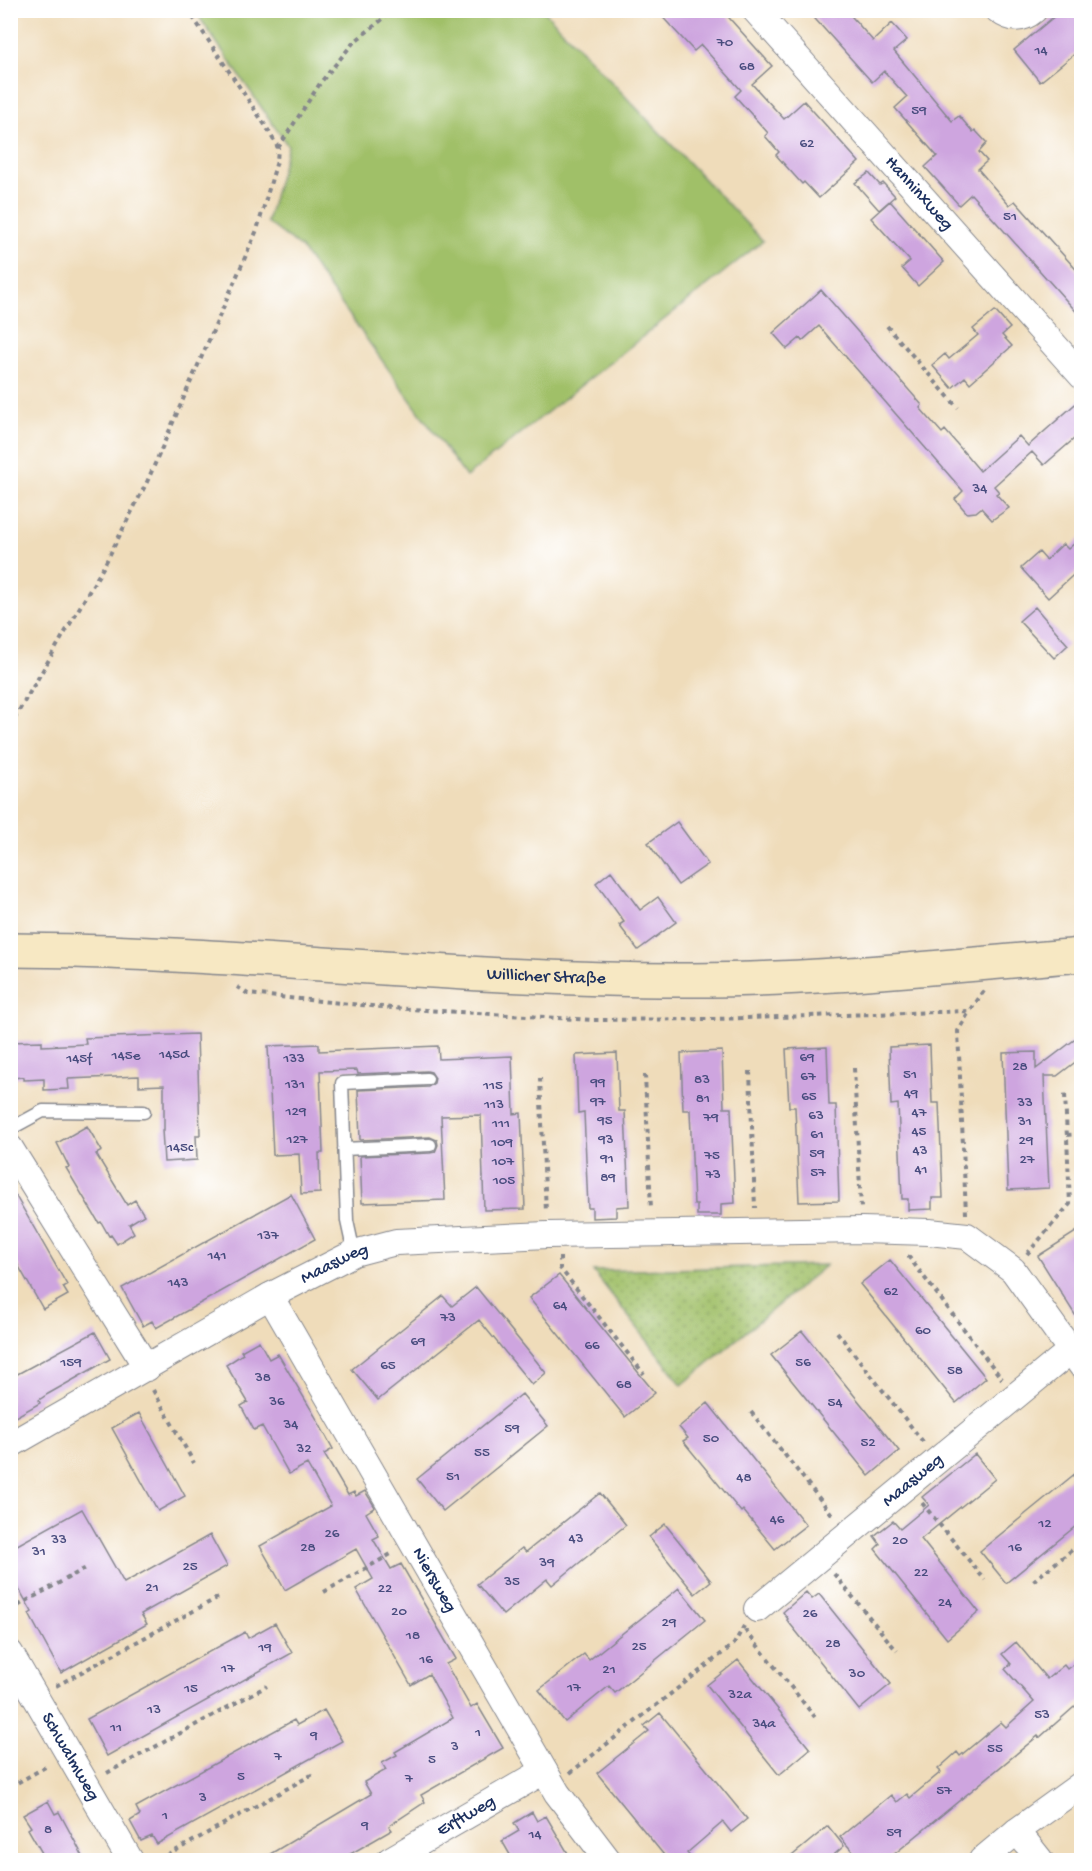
<svg xmlns="http://www.w3.org/2000/svg" width="1092" height="1871" font-family="'Gochi Hand',sans-serif">
<defs>
<pattern id="park-dots" width="8" height="8" patternUnits="userSpaceOnUse" patternTransform="scale(1.5)"><rect width="8" height="8" fill="#a0c068"/><path d="M2 2h.1M6 6h.1" fill="none" stroke="#829c59" stroke-width="1.8" stroke-linecap="round"/></pattern>
</defs>
<rect width="100%" height="100%" fill="#fff"/>
<filter id="ink" filterUnits="userSpaceOnUse"><feTurbulence type="fractalNoise" baseFrequency=".0167" numOctaves="2"/><feDisplacementMap in="SourceGraphic" scale="12" xChannelSelector="R" yChannelSelector="G"/><feConvolveMatrix kernelMatrix="1 2 1 2 8 2 1 2 1" color-interpolation-filters="sRGB"/></filter>
<filter id="wash" filterUnits="userSpaceOnUse"><feTurbulence type="fractalNoise" baseFrequency=".008" numOctaves="4" result="noise"/><feDisplacementMap in="SourceGraphic" scale="24" xChannelSelector="R" yChannelSelector="G"/><feGaussianBlur stdDeviation="1.35" result="paint"/><feColorMatrix in="noise" values="0 0 0 0 0 0 0 0 0 0 0 0 0 0 0 0 0 1.4 0 .05"/><feComposite in="paint" operator="in"/></filter>
<g filter="url(#wash)">
<rect width="100%" height="100%" fill="#efdcba"/>
<path fill="#a0c068" stroke="#5e7863" stroke-width="1.5" d="M 195,11 L 544,11 L 763,241 L 466,477 L 301,248 L 267,222 L 288,146 Z"/>
<path fill="url(#park-dots)" stroke="#5e7863" stroke-width="1.5" d="M 826,1265 L 682,1385 L 593,1271 Z"/>
<g id="blocks">
<path fill="#cea5df" d="M 656,10 L 722,10 L 772,66 L 752,84 L 784,119 L 804,101 L 859,162 L 819,198 L 804,182 L 802,184 L 776,155 L 779,152 L 765,136 L 768,133 L 735,96 L 741,90 L 701,45 L 694,51 Z
M 807,10 L 846,10 L 873,41 L 892,23 L 900,32 L 907,40 L 894,51 L 952,121 L 959,116 L 973,132 L 975,130 L 987,143 L 979,152 L 987,161 L 978,169 L 1009,205 L 1015,201 L 1082,276 L 1082,318 L 971,194 L 959,205 L 925,167 L 937,156 L 895,108 L 907,97 L 884,71 L 872,82 Z
M 1062,10 L 1072,10 L 1082,22 L 1082,48 L 1040,82 L 1014,50 Z
M 869,173 L 880,185 L 883,183 L 895,196 L 879,210 L 855,183 Z
M 890,201 L 944,262 L 918,286 L 902,268 L 910,261 L 871,218 Z
M 821,290 L 922,405 L 920,408 L 942,433 L 945,430 L 980,471 L 1019,436 L 1028,446 L 1082,398 L 1082,432 L 1044,465 L 1032,452 L 994,486 L 999,492 L 996,494 L 1009,508 L 992,520 L 981,508 L 976,512 L 967,513 L 955,499 L 963,491 L 819,326 L 802,341 L 800,338 L 787,349 L 773,333 Z
M 995,311 L 1010,328 L 1002,335 L 1012,346 L 970,383 L 965,377 L 952,388 L 932,365 L 945,354 L 949,359 L 978,335 L 973,329 Z
M 1082,537 L 1082,567 L 1048,598 L 1021,568 L 1039,552 L 1046,560 L 1063,544 L 1068,549 Z
M 1035,607 L 1068,645 L 1054,658 L 1019,621 Z
M 677,822 L 708,864 L 678,885 L 648,843 Z
M 611,871 L 640,910 L 658,897 L 676,922 L 638,950 L 619,925 L 624,922 L 596,883 Z
M 197,1034 L 200,1135 L 196,1135 L 197,1160 L 164,1162 L 162,1130 L 164,1130 L 164,1085 L 139,1086 L 139,1076 L 68,1079 L 69,1089 L 44,1090 L 44,1079 L 24,1080 L 24,1077 L 10,1078 L 10,1042 L 42,1041 L 42,1046 L 86,1044 L 85,1038 Z
M 1082,1034 L 1082,1057 L 1057,1076 L 1044,1076 L 1049,1188 L 1008,1190 L 1003,1053 L 1036,1052 L 1036,1069 Z
M 319,1044 L 319,1051 L 438,1046 L 439,1059 L 512,1056 L 514,1114 L 521,1113 L 525,1209 L 484,1210 L 481,1115 L 441,1116 L 445,1200 L 362,1203 L 360,1156 L 430,1153 L 435,1152 L 438,1145 L 437,1140 L 430,1137 L 360,1140 L 358,1090 L 428,1087 L 434,1083 L 435,1078 L 431,1072 L 427,1071 L 358,1074 L 357,1070 L 320,1071 L 323,1153 L 319,1153 L 320,1193 L 301,1194 L 299,1154 L 273,1155 L 268,1046 Z
M 930,1045 L 932,1103 L 939,1103 L 943,1198 L 932,1198 L 932,1209 L 908,1210 L 908,1199 L 902,1199 L 898,1104 L 891,1105 L 889,1047 Z
M 827,1047 L 829,1105 L 836,1105 L 839,1201 L 799,1202 L 795,1107 L 789,1107 L 786,1049 Z
M 722,1051 L 724,1108 L 731,1108 L 735,1203 L 721,1204 L 721,1215 L 697,1215 L 697,1205 L 694,1205 L 690,1110 L 683,1110 L 681,1053 Z
M 617,1053 L 619,1111 L 625,1111 L 629,1206 L 616,1207 L 616,1217 L 592,1218 L 592,1208 L 588,1208 L 584,1112 L 578,1113 L 576,1055 Z
M 87,1126 L 102,1151 L 96,1154 L 127,1205 L 135,1200 L 144,1215 L 129,1224 L 134,1233 L 117,1244 L 111,1235 L 109,1236 L 101,1222 L 99,1223 L 66,1168 L 69,1167 L 57,1143 Z
M 10,1186 L 67,1285 L 63,1287 L 68,1295 L 43,1309 L 10,1251 Z
M 291,1194 L 315,1239 L 156,1328 L 152,1321 L 143,1326 L 122,1288 Z
M 1082,1228 L 1082,1326 L 1038,1256 Z
M 890,1260 L 986,1378 L 956,1403 L 860,1284 Z
M 559,1275 L 655,1393 L 625,1417 L 529,1298 Z
M 476,1287 L 546,1373 L 532,1385 L 479,1320 L 378,1400 L 352,1369 L 443,1296 L 452,1306 Z
M 802,1331 L 899,1451 L 869,1476 L 771,1355 Z
M 95,1332 L 110,1359 L 48,1394 L 39,1400 L 40,1403 L 10,1420 L 10,1378 Z
M 259,1341 L 269,1359 L 278,1354 L 315,1416 L 333,1449 L 324,1454 L 348,1495 L 354,1492 L 356,1496 L 365,1491 L 375,1507 L 366,1513 L 379,1536 L 373,1539 L 391,1569 L 401,1564 L 456,1659 L 446,1664 L 471,1708 L 477,1704 L 503,1748 L 421,1795 L 425,1802 L 389,1826 L 392,1830 L 340,1860 L 260,1860 L 371,1794 L 364,1782 L 386,1770 L 382,1763 L 397,1755 L 395,1752 L 453,1718 L 429,1674 L 411,1685 L 356,1589 L 373,1579 L 356,1549 L 285,1590 L 260,1546 L 331,1506 L 307,1464 L 289,1474 L 262,1426 L 254,1430 L 241,1406 L 248,1402 L 226,1365 L 243,1354 L 241,1351 Z
M 522,1394 L 548,1426 L 443,1511 L 417,1479 Z
M 708,1403 L 806,1525 L 775,1549 L 743,1510 L 741,1512 L 683,1441 L 688,1438 L 679,1427 Z
M 139,1413 L 185,1496 L 158,1511 L 112,1428 Z
M 975,1454 L 995,1479 L 921,1539 L 979,1612 L 947,1639 L 875,1549 L 880,1544 L 874,1536 L 893,1521 L 900,1529 L 929,1505 L 922,1497 Z
M 1082,1468 L 1082,1521 L 1006,1583 L 980,1551 Z
M 600,1493 L 626,1525 L 552,1585 L 547,1579 L 503,1615 L 477,1584 L 522,1548 L 526,1552 Z
M 82,1509 L 124,1583 L 210,1535 L 227,1566 L 141,1614 L 147,1624 L 61,1673 L 29,1614 L 32,1612 L 10,1573 L 10,1549 Z
M 665,1524 L 711,1581 L 695,1594 L 649,1537 Z
M 679,1588 L 705,1620 L 615,1693 L 609,1686 L 565,1722 L 539,1690 L 584,1654 L 589,1660 Z
M 806,1592 L 812,1599 L 819,1594 L 891,1684 L 859,1710 L 787,1620 L 788,1619 L 783,1612 Z
M 275,1623 L 292,1653 L 107,1756 L 87,1719 L 245,1632 L 248,1638 Z
M 1016,1642 L 1047,1679 L 1064,1665 L 1067,1669 L 1082,1657 L 1082,1700 L 1039,1738 L 1038,1736 L 887,1860 L 860,1860 L 840,1837 L 891,1795 L 897,1802 L 907,1794 L 910,1798 L 941,1772 L 938,1769 L 957,1752 L 960,1756 L 1001,1722 L 1006,1727 L 1034,1702 L 1005,1669 L 1011,1664 L 1002,1654 Z
M 738,1660 L 810,1749 L 779,1775 L 707,1685 Z
M 324,1710 L 342,1741 L 157,1844 L 152,1836 L 141,1841 L 130,1821 L 140,1815 L 136,1807 L 294,1720 L 297,1725 Z
M 660,1713 L 747,1819 L 731,1832 L 723,1822 L 687,1853 L 693,1860 L 668,1860 L 597,1773 L 649,1731 L 644,1726 Z
M 48,1801 L 55,1814 L 59,1812 L 85,1860 L 46,1860 L 28,1829 L 31,1827 L 23,1815 Z
M 532,1812 L 537,1821 L 546,1816 L 572,1860 L 513,1860 L 502,1841 L 519,1831 L 514,1823 Z
M 828,1826 L 844,1846 L 828,1860 L 787,1860 Z"/>
</g>
</g>
<g filter="url(#ink)">
<use href="#blocks" fill-opacity="0" stroke="#85868c" stroke-width="1.5"/>
<g fill="none" stroke-linecap="round" stroke-linejoin="round">
<g stroke="#85868c" stroke-width="15">
<path id="lane" d="M 10,1129 L 43,1111 L 144,1112
M 344,1149 L 430,1145
M 354,1253 L 347,1221 L 342,1083 L 427,1079"/>
</g>
<g stroke="#85868c" stroke-width="28">
<g id="street">
<path id="s1" d="M 755,10 L 1082,376"/>
<path d="M 998,10 C 1011,20 1021,21 1034,10"/>
<path d="M 10,1148 L 147,1368"/>
<path id="s2" d="M 270,1296 L 557,1793 L 608,1860"/>
<path id="s3" d="M 10,1445 L 270,1296 L 354,1253 L 396,1242 L 547,1235 L 862,1230 L 929,1232 L 967,1236 L 1013,1270 L 1082,1366"/>
<path id="s4" d="M 757,1609 L 1070,1351"/>
<path id="s5" d="M 10,1653 L 130,1860"/>
<path d="M 1017,1831 L 1040,1860"/>
<path id="s6" d="M 390,1860 L 544,1771"/>
<path d="M 982,1860 L 1017,1831 L 1082,1784"/>
</g>
</g>
<g stroke="#85868c" stroke-width="36">
<g id="secondary">
<path id="s7" d="M 10,950 C 233,951 455,980 678,980 C 813,981 947,966 1082,955"/>
</g>
</g>
<path stroke="#85868c" stroke-width="4" stroke-dasharray="4.5 4.5" stroke-linecap="butt" d="M 278,148 L 321,82 L 354,42 L 394,10
M 887,326 L 958,408
M 10,726 L 104,566 L 147,482 L 257,230 L 277,161 L 278,148 L 267,128 L 188,10
M 237,987 L 248,994 L 392,1008 L 593,1020 L 714,1019 L 970,1011 L 984,991
M 854,1068 L 861,1208
M 750,1071 L 755,1208
M 645,1075 L 651,1209
M 540,1078 L 546,1212
M 1067,1135 L 1079,1134
M 966,1214 L 958,1031 L 969,1012
M 1027,1254 L 1070,1204 L 1065,1094
M 908,1256 L 1002,1379
M 560,1257 L 560,1268 L 644,1374
M 837,1332 L 924,1443
M 153,1390 L 194,1463
M 751,1412 L 834,1517
M 922,1503 L 985,1580
M 834,1574 L 897,1651
M 1033,1581 L 1082,1542
M 324,1592 L 391,1554
M 10,1610 L 86,1568
M 745,1630 L 815,1717
M 56,1686 L 219,1597
M 107,1773 L 267,1686
M 570,1773 L 734,1644 L 744,1626
M 10,1787 L 49,1765
M 159,1860 L 315,1773"/>
<use href="#lane" stroke="#fff" stroke-width="12"/>
<use href="#street" stroke="#fff" stroke-width="26"/>
<use href="#secondary" stroke="#f7e8c3" stroke-width="33"/>
</g>
</g>
<g text-anchor="middle" dominant-baseline="central" stroke-width="6" stroke-linejoin="round" paint-order="stroke">
<g font-size="15" fill="#484c7e">
<text x="725" y="43">70</text>
<text x="1041" y="51">14</text>
<text x="747" y="67">68</text>
<text x="919" y="111">59</text>
<text x="807" y="144">62</text>
<text x="1010" y="217">51</text>
<text x="980" y="489">34</text>
<text x="174" y="1055">145d</text>
<text x="126" y="1056">145e</text>
<text x="807" y="1058">69</text>
<text x="79" y="1059">145f</text>
<text x="294" y="1059">133</text>
<text x="1020" y="1067">28</text>
<text x="910" y="1075">51</text>
<text x="808" y="1077">67</text>
<text x="702" y="1080">83</text>
<text x="598" y="1083">99</text>
<text x="295" y="1085">131</text>
<text x="493" y="1086">115</text>
<text x="911" y="1094">49</text>
<text x="809" y="1097">65</text>
<text x="703" y="1099">81</text>
<text x="598" y="1102">97</text>
<text x="1025" y="1103">33</text>
<text x="494" y="1105">113</text>
<text x="296" y="1112">129</text>
<text x="919" y="1113">47</text>
<text x="816" y="1116">63</text>
<text x="711" y="1118">79</text>
<text x="605" y="1121">95</text>
<text x="1025" y="1122">31</text>
<text x="501" y="1124">111</text>
<text x="919" y="1132">45</text>
<text x="817" y="1135">61</text>
<text x="297" y="1140">127</text>
<text x="606" y="1140">93</text>
<text x="1026" y="1141">29</text>
<text x="502" y="1143">109</text>
<text x="180" y="1148">145c</text>
<text x="920" y="1151">43</text>
<text x="817" y="1154">59</text>
<text x="712" y="1156">75</text>
<text x="607" y="1159">91</text>
<text x="1027" y="1160">27</text>
<text x="503" y="1162">107</text>
<text x="921" y="1170">41</text>
<text x="818" y="1173">57</text>
<text x="713" y="1175">73</text>
<text x="608" y="1178">89</text>
<text x="504" y="1181">105</text>
<text x="268" y="1236">137</text>
<text x="217" y="1256">141</text>
<text x="178" y="1283">143</text>
<text x="891" y="1292">62</text>
<text x="560" y="1306">64</text>
<text x="448" y="1318">73</text>
<text x="923" y="1331">60</text>
<text x="418" y="1342">69</text>
<text x="592" y="1346">66</text>
<text x="71" y="1363">159</text>
<text x="803" y="1363">56</text>
<text x="388" y="1366">65</text>
<text x="955" y="1371">58</text>
<text x="263" y="1378">38</text>
<text x="624" y="1385">68</text>
<text x="277" y="1402">36</text>
<text x="835" y="1403">54</text>
<text x="291" y="1425">34</text>
<text x="512" y="1429">59</text>
<text x="711" y="1439">50</text>
<text x="868" y="1443">52</text>
<text x="304" y="1449">32</text>
<text x="482" y="1453">55</text>
<text x="453" y="1477">51</text>
<text x="744" y="1478">48</text>
<text x="777" y="1520">46</text>
<text x="1045" y="1524">12</text>
<text x="332" y="1534">26</text>
<text x="576" y="1539">43</text>
<text x="59" y="1540">33</text>
<text x="900" y="1541">20</text>
<text x="308" y="1548">28</text>
<text x="1015" y="1548">16</text>
<text x="39" y="1552">31</text>
<text x="547" y="1563">39</text>
<text x="190" y="1567">25</text>
<text x="921" y="1573">22</text>
<text x="512" y="1582">35</text>
<text x="152" y="1588">21</text>
<text x="385" y="1589">22</text>
<text x="945" y="1603">24</text>
<text x="399" y="1612">20</text>
<text x="810" y="1614">26</text>
<text x="669" y="1623">29</text>
<text x="413" y="1636">18</text>
<text x="833" y="1644">28</text>
<text x="639" y="1647">25</text>
<text x="265" y="1648">19</text>
<text x="426" y="1660">16</text>
<text x="228" y="1669">17</text>
<text x="609" y="1670">21</text>
<text x="857" y="1674">30</text>
<text x="574" y="1688">17</text>
<text x="191" y="1689">15</text>
<text x="740" y="1695">32a</text>
<text x="154" y="1710">13</text>
<text x="1042" y="1715">53</text>
<text x="764" y="1724">34a</text>
<text x="116" y="1728">11</text>
<text x="478" y="1733">1</text>
<text x="314" y="1736">9</text>
<text x="455" y="1747">3</text>
<text x="995" y="1749">55</text>
<text x="278" y="1757">7</text>
<text x="432" y="1760">5</text>
<text x="241" y="1777">5</text>
<text x="409" y="1779">7</text>
<text x="944" y="1791">57</text>
<text x="203" y="1798">3</text>
<text x="165" y="1816">1</text>
<text x="365" y="1826">9</text>
<text x="48" y="1830">8</text>
<text x="894" y="1833">59</text>
<text x="535" y="1835">14</text>
</g>
<g font-size="18" fill="#1b2f5e" stroke="#fff">
<text stroke="none"><textPath href="#s1" startOffset="246">Hanninxweg</textPath></text>
<text stroke="none"><textPath href="#s7" startOffset="537">Willicher Straße</textPath></text>
<text stroke="none"><textPath href="#s3" startOffset="372">Maasweg</textPath></text>
<text stroke="none"><textPath href="#s4" startOffset="202">Maasweg</textPath></text>
<text stroke="none"><textPath href="#s2" startOffset="328">Niersweg</textPath></text>
<text stroke="none"><textPath href="#s5" startOffset="120">Schwalmweg</textPath></text>
<text stroke="none"><textPath href="#s6" startOffset="88">Erftweg</textPath></text>
</g>
</g>
<rect width="1092" height="1871" fill="none" stroke="#fff" stroke-width="36"/>
</svg>
